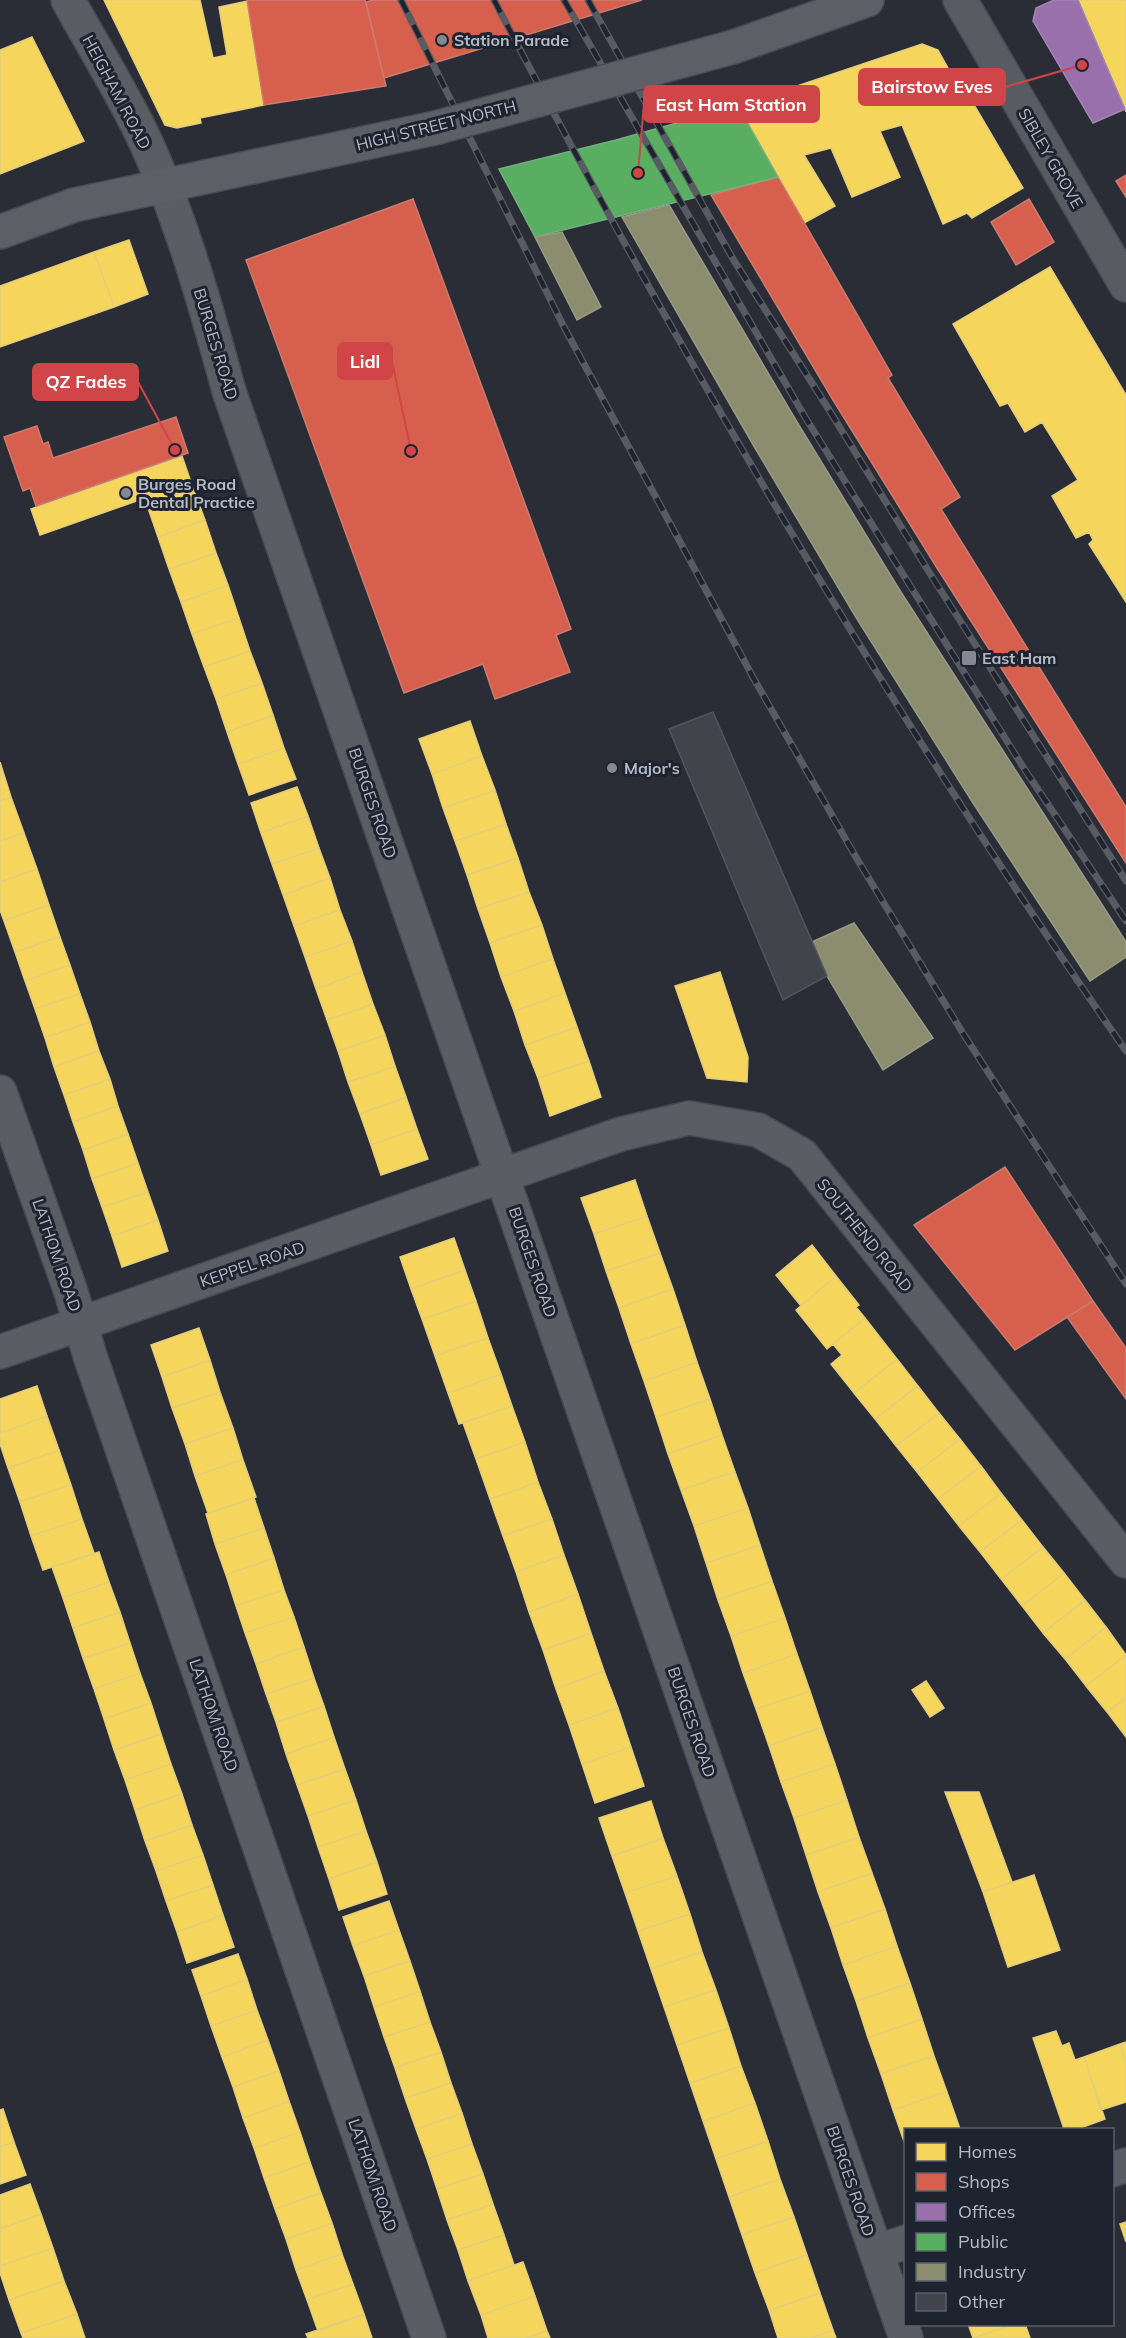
<svg xmlns="http://www.w3.org/2000/svg" width="1126" height="2338" font-family="Mulish,sans-serif">
<rect width="100%" height="100%" fill="#2a2d36"/>
<path fill="#f6d55c" stroke="#e2cd7c" stroke-width="1.5" d="M 104,0 L 200,0 L 213,58 L 227,55 L 219,7 L 248,1 L 264,105 L 200,118 L 201,123 L 177,128 L 165,125 Z
M 1078,0 L 1126,0 L 1126,112 L 1125,109 Z
M 32,37 L 84,141 L 0,174 L 0,50 Z
M 922,44 L 938,50 L 964,97 L 970,98 L 1023,188 L 972,218 L 967,213 L 943,224 L 902,125 L 880,131 L 900,177 L 852,197 L 831,148 L 804,155 L 835,206 L 804,223 L 738,106 Z
M 129,240 L 148,294 L 114,307 L 94,252 Z
M 94,252 L 114,307 L 0,347 L 0,286 Z
M 1050,267 L 1126,395 L 1126,602 L 1089,544 L 1093,540 L 1089,532 L 1076,538 L 1052,496 L 1078,480 L 1042,422 L 1025,432 L 1008,403 L 1000,406 L 953,324 Z
M 182,456 L 193,488 L 147,505 L 145,498 L 40,535 L 31,509 Z
M 193,488 L 205,520 L 158,537 L 147,505 Z
M 205,520 L 216,553 L 169,569 L 158,537 Z
M 216,553 L 228,585 L 181,602 L 169,569 Z
M 228,585 L 239,618 L 192,634 L 181,602 Z
M 239,618 L 250,651 L 204,667 L 192,634 Z
M 250,651 L 262,683 L 216,699 L 204,667 Z
M 262,683 L 273,715 L 227,732 L 216,699 Z
M 273,715 L 284,748 L 238,764 L 227,732 Z
M 470,721 L 482,756 L 432,774 L 419,739 Z
M 284,748 L 296,779 L 249,795 L 238,764 Z
M 482,756 L 495,790 L 443,808 L 432,774 Z
M 0,762 L 11,797 L 0,801 Z
M 297,787 L 308,816 L 261,833 L 251,803 Z
M 495,790 L 506,824 L 455,841 L 443,808 Z
M 11,797 L 24,833 L 0,841 L 0,801 Z
M 308,816 L 319,848 L 272,864 L 261,833 Z
M 506,824 L 518,858 L 467,875 L 455,841 Z
M 24,833 L 37,869 L 0,882 L 0,841 Z
M 319,848 L 330,878 L 283,895 L 272,864 Z
M 518,858 L 529,892 L 478,909 L 467,875 Z
M 37,869 L 49,905 L 4,921 L 0,910 L 0,882 Z
M 330,878 L 340,910 L 294,926 L 283,895 Z
M 529,892 L 542,925 L 490,943 L 478,909 Z
M 49,905 L 60,937 L 15,952 L 4,921 Z
M 340,910 L 352,941 L 305,957 L 294,926 Z
M 542,925 L 553,959 L 501,977 L 490,943 Z
M 60,937 L 70,965 L 25,981 L 15,952 Z
M 352,941 L 362,972 L 316,989 L 305,957 Z
M 553,959 L 565,993 L 514,1011 L 501,977 Z
M 70,965 L 80,994 L 35,1009 L 25,981 Z
M 362,972 L 373,1004 L 327,1020 L 316,989 Z
M 720,972 L 748,1057 L 747,1082 L 707,1078 L 675,986 Z
M 565,993 L 577,1027 L 525,1045 L 514,1011 Z
M 80,994 L 90,1022 L 45,1038 L 35,1009 Z
M 373,1004 L 385,1035 L 338,1051 L 327,1020 Z
M 90,1022 L 99,1051 L 54,1067 L 45,1038 Z
M 577,1027 L 589,1061 L 538,1078 L 525,1045 Z
M 385,1035 L 395,1066 L 348,1082 L 338,1051 Z
M 99,1051 L 110,1079 L 64,1095 L 54,1067 Z
M 589,1061 L 601,1097 L 550,1116 L 538,1078 Z
M 395,1066 L 406,1097 L 360,1114 L 348,1082 Z
M 110,1079 L 118,1106 L 73,1122 L 64,1095 Z
M 406,1097 L 417,1129 L 371,1145 L 360,1114 Z
M 118,1106 L 128,1134 L 83,1150 L 73,1122 Z
M 417,1129 L 428,1159 L 381,1175 L 371,1145 Z
M 128,1134 L 138,1163 L 92,1179 L 83,1150 Z
M 138,1163 L 148,1192 L 102,1207 L 92,1179 Z
M 635,1180 L 647,1216 L 594,1234 L 581,1198 Z
M 148,1192 L 158,1220 L 112,1236 L 102,1207 Z
M 647,1216 L 660,1253 L 606,1271 L 594,1234 Z
M 158,1220 L 168,1251 L 122,1267 L 112,1236 Z
M 454,1238 L 465,1270 L 411,1289 L 400,1257 Z
M 812,1245 L 836,1276 L 801,1306 L 776,1275 Z
M 660,1253 L 673,1289 L 619,1308 L 606,1271 Z
M 465,1270 L 476,1301 L 422,1319 L 411,1289 Z
M 836,1276 L 859,1305 L 856,1307 L 865,1318 L 827,1349 L 796,1310 Z
M 673,1289 L 685,1325 L 631,1344 L 619,1308 Z
M 476,1301 L 488,1338 L 435,1356 L 422,1319 Z
M 865,1318 L 897,1359 L 854,1393 L 831,1364 L 842,1355 L 833,1344 Z
M 685,1325 L 697,1362 L 644,1381 L 631,1344 Z
M 199,1328 L 210,1360 L 162,1377 L 151,1345 Z
M 488,1338 L 501,1374 L 448,1393 L 435,1356 Z
M 897,1359 L 918,1386 L 875,1419 L 854,1393 Z
M 210,1360 L 220,1392 L 172,1408 L 162,1377 Z
M 697,1362 L 710,1399 L 656,1417 L 644,1381 Z
M 501,1374 L 512,1406 L 459,1424 L 448,1393 Z
M 37,1386 L 47,1416 L 0,1433 L 0,1399 Z
M 918,1386 L 939,1413 L 896,1446 L 875,1419 Z
M 220,1392 L 233,1428 L 185,1444 L 172,1408 Z
M 710,1399 L 722,1435 L 668,1454 L 656,1417 Z
M 512,1406 L 525,1442 L 476,1459 L 463,1423 Z
M 939,1413 L 960,1439 L 917,1472 L 896,1446 Z
M 47,1416 L 59,1450 L 8,1468 L 0,1444 L 0,1433 Z
M 233,1428 L 243,1460 L 195,1476 L 185,1444 Z
M 722,1435 L 735,1472 L 681,1490 L 668,1454 Z
M 960,1439 L 981,1466 L 938,1499 L 917,1472 Z
M 525,1442 L 538,1482 L 490,1499 L 476,1459 Z
M 59,1450 L 71,1485 L 20,1502 L 8,1468 Z
M 243,1460 L 256,1497 L 208,1513 L 195,1476 Z
M 981,1466 L 1001,1493 L 959,1526 L 938,1499 Z
M 735,1472 L 748,1508 L 694,1526 L 681,1490 Z
M 538,1482 L 552,1519 L 503,1536 L 490,1499 Z
M 71,1485 L 82,1519 L 31,1536 L 20,1502 Z
M 1001,1493 L 1022,1520 L 980,1552 L 959,1526 Z
M 254,1498 L 264,1528 L 215,1544 L 206,1514 Z
M 748,1508 L 760,1545 L 706,1563 L 694,1526 Z
M 82,1519 L 94,1553 L 43,1570 L 31,1536 Z
M 552,1519 L 564,1555 L 516,1572 L 503,1536 Z
M 1022,1520 L 1043,1547 L 1001,1579 L 980,1552 Z
M 264,1528 L 274,1558 L 226,1575 L 215,1544 Z
M 760,1545 L 772,1581 L 718,1600 L 706,1563 Z
M 1043,1547 L 1064,1573 L 1022,1606 L 1001,1579 Z
M 99,1552 L 109,1582 L 63,1598 L 52,1567 Z
M 564,1555 L 578,1594 L 529,1612 L 516,1572 Z
M 274,1558 L 284,1590 L 236,1606 L 226,1575 Z
M 1064,1573 L 1085,1600 L 1043,1633 L 1022,1606 Z
M 772,1581 L 785,1618 L 731,1636 L 718,1600 Z
M 109,1582 L 120,1612 L 73,1628 L 63,1598 Z
M 284,1590 L 294,1617 L 245,1633 L 236,1606 Z
M 578,1594 L 591,1633 L 543,1650 L 529,1612 Z
M 1085,1600 L 1106,1627 L 1065,1659 L 1043,1633 Z
M 120,1612 L 130,1643 L 83,1658 L 73,1628 Z
M 294,1617 L 304,1647 L 256,1664 L 245,1633 Z
M 785,1618 L 797,1654 L 743,1673 L 731,1636 Z
M 1106,1627 L 1126,1655 L 1086,1686 L 1065,1659 Z
M 591,1633 L 604,1671 L 556,1689 L 543,1650 Z
M 130,1643 L 140,1673 L 94,1689 L 83,1658 Z
M 304,1647 L 314,1678 L 266,1694 L 256,1664 Z
M 797,1654 L 810,1691 L 756,1709 L 743,1673 Z
M 1126,1655 L 1126,1698 L 1107,1712 L 1086,1686 Z
M 604,1671 L 618,1708 L 569,1725 L 556,1689 Z
M 140,1673 L 151,1703 L 104,1719 L 94,1689 Z
M 314,1678 L 324,1706 L 276,1722 L 266,1694 Z
M 926,1681 L 944,1708 L 930,1717 L 912,1690 Z
M 810,1691 L 822,1727 L 769,1746 L 756,1709 Z
M 1126,1698 L 1126,1737 L 1107,1712 Z
M 151,1703 L 161,1734 L 114,1750 L 104,1719 Z
M 324,1706 L 334,1737 L 286,1754 L 276,1722 Z
M 618,1708 L 631,1747 L 582,1764 L 569,1725 Z
M 822,1727 L 835,1764 L 781,1782 L 769,1746 Z
M 161,1734 L 171,1764 L 125,1780 L 114,1750 Z
M 334,1737 L 345,1769 L 297,1785 L 286,1754 Z
M 631,1747 L 644,1786 L 595,1803 L 582,1764 Z
M 171,1764 L 182,1794 L 135,1810 L 125,1780 Z
M 835,1764 L 847,1800 L 794,1818 L 781,1782 Z
M 345,1769 L 356,1800 L 308,1816 L 297,1785 Z
M 945,1792 L 979,1792 L 1012,1882 L 983,1892 Z
M 182,1794 L 192,1825 L 145,1841 L 135,1810 Z
M 356,1800 L 366,1831 L 318,1847 L 308,1816 Z
M 847,1800 L 859,1837 L 806,1855 L 794,1818 Z
M 651,1801 L 663,1838 L 612,1856 L 599,1818 Z
M 192,1825 L 203,1855 L 156,1871 L 145,1841 Z
M 366,1831 L 377,1862 L 329,1879 L 318,1847 Z
M 859,1837 L 872,1873 L 818,1892 L 806,1855 Z
M 663,1838 L 677,1876 L 625,1893 L 612,1856 Z
M 203,1855 L 213,1885 L 166,1901 L 156,1871 Z
M 377,1862 L 387,1894 L 339,1910 L 329,1879 Z
M 872,1873 L 885,1909 L 831,1928 L 818,1892 Z
M 1034,1875 L 1060,1950 L 1008,1967 L 983,1892 Z
M 677,1876 L 690,1914 L 638,1931 L 625,1893 Z
M 213,1885 L 223,1915 L 177,1932 L 166,1901 Z
M 389,1901 L 399,1930 L 353,1946 L 343,1917 Z
M 885,1909 L 897,1946 L 843,1965 L 831,1928 Z
M 690,1914 L 702,1952 L 651,1969 L 638,1931 Z
M 223,1915 L 234,1947 L 187,1963 L 177,1932 Z
M 399,1930 L 410,1961 L 364,1976 L 353,1946 Z
M 897,1946 L 910,1983 L 856,2001 L 843,1965 Z
M 702,1952 L 716,1990 L 664,2007 L 651,1969 Z
M 238,1954 L 247,1979 L 201,1996 L 192,1970 Z
M 410,1961 L 420,1991 L 374,2007 L 364,1976 Z
M 247,1979 L 257,2010 L 211,2026 L 201,1996 Z
M 910,1983 L 922,2019 L 868,2038 L 856,2001 Z
M 716,1990 L 729,2028 L 677,2045 L 664,2007 Z
M 420,1991 L 430,2022 L 384,2037 L 374,2007 Z
M 257,2010 L 268,2040 L 222,2057 L 211,2026 Z
M 922,2019 L 934,2056 L 881,2074 L 868,2038 Z
M 430,2022 L 441,2052 L 395,2068 L 384,2037 Z
M 729,2028 L 741,2066 L 690,2083 L 677,2045 Z
M 1056,2031 L 1062,2046 L 1069,2043 L 1075,2060 L 1084,2057 L 1105,2119 L 1075,2130 L 1069,2130 L 1068,2127 L 1064,2129 L 1033,2038 Z
M 268,2040 L 279,2071 L 233,2087 L 222,2057 Z
M 1126,2042 L 1126,2063 L 1120,2044 Z
M 1120,2044 L 1126,2063 L 1126,2102 L 1101,2110 L 1084,2057 Z
M 441,2052 L 451,2083 L 405,2098 L 395,2068 Z
M 934,2056 L 947,2092 L 893,2110 L 881,2074 Z
M 741,2066 L 755,2103 L 703,2121 L 690,2083 Z
M 279,2071 L 289,2101 L 243,2118 L 233,2087 Z
M 451,2083 L 462,2113 L 416,2129 L 405,2098 Z
M 947,2092 L 960,2129 L 906,2130 L 906,2147 L 893,2110 Z
M 289,2101 L 300,2132 L 254,2148 L 243,2118 Z
M 755,2103 L 768,2141 L 716,2159 L 703,2121 Z
M 3,2109 L 14,2142 L 0,2147 L 0,2110 Z
M 462,2113 L 472,2144 L 427,2159 L 416,2129 Z
M 300,2132 L 310,2162 L 264,2178 L 254,2148 Z
M 768,2141 L 780,2179 L 729,2197 L 716,2159 Z
M 14,2142 L 26,2175 L 0,2184 L 0,2147 Z
M 472,2144 L 483,2174 L 437,2189 L 427,2159 Z
M 310,2162 L 321,2193 L 275,2209 L 264,2178 Z
M 483,2174 L 493,2204 L 447,2220 L 437,2189 Z
M 780,2179 L 794,2217 L 742,2235 L 729,2197 Z
M 30,2184 L 41,2214 L 0,2229 L 0,2195 Z
M 321,2193 L 332,2223 L 286,2239 L 275,2209 Z
M 493,2204 L 504,2235 L 458,2250 L 447,2220 Z
M 41,2214 L 53,2248 L 0,2266 L 0,2229 Z
M 794,2217 L 807,2255 L 755,2273 L 742,2235 Z
M 1126,2222 L 1126,2242 L 1120,2224 Z
M 332,2223 L 342,2254 L 296,2270 L 286,2239 Z
M 504,2235 L 514,2265 L 468,2281 L 458,2250 Z
M 53,2248 L 64,2281 L 9,2300 L 0,2273 L 0,2266 Z
M 342,2254 L 353,2284 L 307,2300 L 296,2270 Z
M 807,2255 L 820,2293 L 769,2310 L 755,2273 Z
M 523,2262 L 535,2296 L 481,2315 L 468,2281 Z
M 64,2281 L 77,2314 L 21,2333 L 9,2300 Z
M 353,2284 L 364,2314 L 318,2331 L 307,2300 Z
M 820,2293 L 833,2330 L 811,2338 L 778,2338 L 769,2310 Z
M 535,2296 L 547,2331 L 526,2338 L 488,2338 L 481,2315 Z
M 77,2314 L 85,2338 L 23,2338 L 21,2333 Z
M 364,2314 L 372,2338 L 308,2338 L 306,2334 Z
M 968,2324 L 1013,2324 L 973,2338 Z
M 1013,2324 L 1025,2324 L 1030,2338 L 973,2338 Z
M 833,2330 L 836,2338 L 811,2338 Z
M 547,2331 L 550,2338 L 526,2338 Z"/>
<path fill="#d6604d" stroke="#cc7b71" stroke-width="1.5" d="M 247,0 L 365,0 L 386,86 L 264,105 Z
M 373,0 L 642,0 L 384,78 L 366,2 Z
M 1126,175 L 1126,197 L 1116,181 Z
M 778,177 L 892,375 L 888,378 L 960,497 L 941,509 L 1126,807 L 1126,863 L 937,568 L 833,400 L 711,195 Z
M 413,199 L 571,629 L 556,635 L 570,672 L 495,699 L 483,664 L 404,693 L 246,260 Z
M 1029,199 L 1054,242 L 1016,265 L 991,222 Z
M 176,417 L 188,453 L 36,506 L 30,488 L 23,491 L 4,437 L 37,426 L 43,444 L 48,442 L 53,458 Z
M 1005,1167 L 1093,1301 L 1015,1350 L 914,1225 Z
M 1093,1301 L 1126,1348 L 1126,1399 L 1067,1317 Z"/>
<path fill="#9970ab" stroke="#a186b3" stroke-width="1.5" d="M 1054,0 L 1078,0 L 1125,109 L 1093,123 L 1033,21 L 1036,8 Z"/>
<path fill="#5aae61" stroke="#75b17f" stroke-width="1.5" d="M 738,106 L 778,177 L 535,237 L 499,169 L 616,140 Z"/>
<path fill="#8c8c6e" stroke="#989a88" stroke-width="1.5" d="M 669,205 L 797,422 L 899,589 L 1126,942 L 1126,957 L 1090,981 L 973,803 L 857,619 L 755,448 L 622,217 Z
M 562,232 L 601,307 L 577,320 L 535,237 Z
M 854,923 L 933,1038 L 883,1070 L 827,976 L 812,942 Z"/>
<path fill="#41444b" stroke="#52555d" stroke-width="1.5" d="M 713,712 L 827,976 L 783,1000 L 669,729 Z"/>
<g fill="none" stroke-linecap="round" stroke-linejoin="round">
<g stroke="#46494f" stroke-width="36">
<path id="minor" d="M 68,0 C 92,44 119,87 141,132 C 180,214 205,303 229,391 L 906,2338
M 0,1092 L 71,1292 L 90,1356 L 429,2338
M 0,1352 L 621,1134 L 689,1118 L 758,1130 L 802,1155 L 1126,1561
M 1112,2170 L 1126,2165
M 876,2252 L 906,2242"/>
</g>
<g stroke="#46494f" stroke-width="36">
<path id="secondary" d="M 960,0 L 1126,285"/>
</g>
<g stroke="#484a53" stroke-width="36">
<path id="primary" d="M 733,47 L 867,0
M 0,232 L 74,205 L 435,128"/>
</g>
<use href="#minor" stroke="#5a5d64" stroke-width="33"/>
<use href="#secondary" stroke="#585b62" stroke-width="33"/>
<use href="#primary" stroke="#5c5f66" stroke-width="33"/>
<g stroke="#585b62" stroke-width="7">
<path id="rail" d="M 401,0 L 564,327 L 754,679 L 857,859 L 964,1035 L 1126,1284
M 494,0 C 683,363 892,715 1126,1051
M 564,0 L 805,417 L 1025,770 L 1126,921
M 588,0 L 733,259 L 826,405 L 929,572 L 1126,881"/>
</g>
<use href="#rail" stroke="#1e2330" stroke-width="4.5" stroke-dasharray="14" stroke-linecap="butt"/>
<g stroke="#484a53" stroke-width="36" stroke-linecap="butt">
<path id="primary-bridge" d="M 435,128 L 733,47"/>
</g>
<use href="#primary-bridge" stroke="#5c5f66" stroke-width="33"/>
</g>
<g fill="#848894" stroke="#1e2330" stroke-width="2">
<circle cx="442" cy="40" r="6"/>
<circle cx="126" cy="493" r="6"/>
<rect x="961" y="650" width="16" height="16" rx="3"/>
<circle cx="612" cy="768" r="6"/>
</g>
<g text-anchor="middle" dominant-baseline="central" stroke-width="6" stroke-linejoin="round" paint-order="stroke">
<g font-size="16" font-weight="bold" fill="#b5b9c6" stroke="#1e2330" text-anchor="start">
<text x="454" y="40">Station Parade</text>
<text x="138" y="484">Burges Road<tspan x="138" dy="18">Dental Practice</tspan></text>
<text x="982" y="658">East Ham</text>
<text x="624" y="768">Major's</text>
</g>
<g font-size="16" fill="#b5b9c6" stroke="#1e2330">
<text transform="translate(117 92) rotate(62)">HEIGHAM ROAD</text>
<text transform="translate(436 125) rotate(-14)">HIGH STREET NORTH</text>
<text transform="translate(1051 158) rotate(60)">SIBLEY GROVE</text>
<text transform="translate(216 344) rotate(73)">BURGES ROAD</text>
<text transform="translate(373 803) rotate(71)">BURGES ROAD</text>
<text transform="translate(865 1235) rotate(51)">SOUTHEND ROAD</text>
<text transform="translate(57 1255) rotate(71)">LATHOM ROAD</text>
<text transform="translate(533 1262) rotate(71)">BURGES ROAD</text>
<text transform="translate(252 1264) rotate(-19)">KEPPEL ROAD</text>
<text transform="translate(214 1715) rotate(71)">LATHOM ROAD</text>
<text transform="translate(692 1722) rotate(71)">BURGES ROAD</text>
<text transform="translate(373 2175) rotate(71)">LATHOM ROAD</text>
<text transform="translate(851 2181) rotate(71)">BURGES ROAD</text>
</g>
</g>
<path fill="none" stroke="#cf4548" stroke-width="2" d="M1082 65L1005 87M638 173L644 104M411 451L392 361M175 450L138 382"/>
<g fill="#cf4548" stroke="#1e2330" stroke-width="2">
<circle cx="1082" cy="65" r="6"/>
<circle cx="638" cy="173" r="6"/>
<circle cx="411" cy="451" r="6"/>
<circle cx="175" cy="450" r="6"/>
</g>
<g fill="#cf4548" stroke="#cf4548" stroke-width="2">
<rect x="859" y="69" width="146" height="36" rx="6"/>
<rect x="644" y="86" width="175" height="36" rx="6"/>
<rect x="338" y="343" width="54" height="36" rx="6"/>
<rect x="33" y="364" width="105" height="36" rx="6"/>
</g>
<g font-size="18" text-anchor="middle" font-weight="bold" fill="#fff">
<text x="932" y="93">Bairstow Eves</text>
<text x="731" y="111">East Ham Station</text>
<text x="365" y="368">Lidl</text>
<text x="86" y="388">QZ Fades</text>
</g>
<rect x="904" y="2128" width="210" height="198" fill="#1e2330" stroke="#5a5f6c" stroke-width="1.5"/>
<rect x="916" y="2143" width="30" height="18" fill="#f6d55c" stroke="#5a5f6c" stroke-width="1.5"/>
<text x="958" y="2158" font-size="18" fill="#b5b9c6">Homes</text>
<rect x="916" y="2173" width="30" height="18" fill="#d6604d" stroke="#5a5f6c" stroke-width="1.5"/>
<text x="958" y="2188" font-size="18" fill="#b5b9c6">Shops</text>
<rect x="916" y="2203" width="30" height="18" fill="#9970ab" stroke="#5a5f6c" stroke-width="1.5"/>
<text x="958" y="2218" font-size="18" fill="#b5b9c6">Offices</text>
<rect x="916" y="2233" width="30" height="18" fill="#5aae61" stroke="#5a5f6c" stroke-width="1.5"/>
<text x="958" y="2248" font-size="18" fill="#b5b9c6">Public</text>
<rect x="916" y="2263" width="30" height="18" fill="#8c8c6e" stroke="#5a5f6c" stroke-width="1.5"/>
<text x="958" y="2278" font-size="18" fill="#b5b9c6">Industry</text>
<rect x="916" y="2293" width="30" height="18" fill="#41444b" stroke="#5a5f6c" stroke-width="1.5"/>
<text x="958" y="2308" font-size="18" fill="#b5b9c6">Other</text>
</svg>
